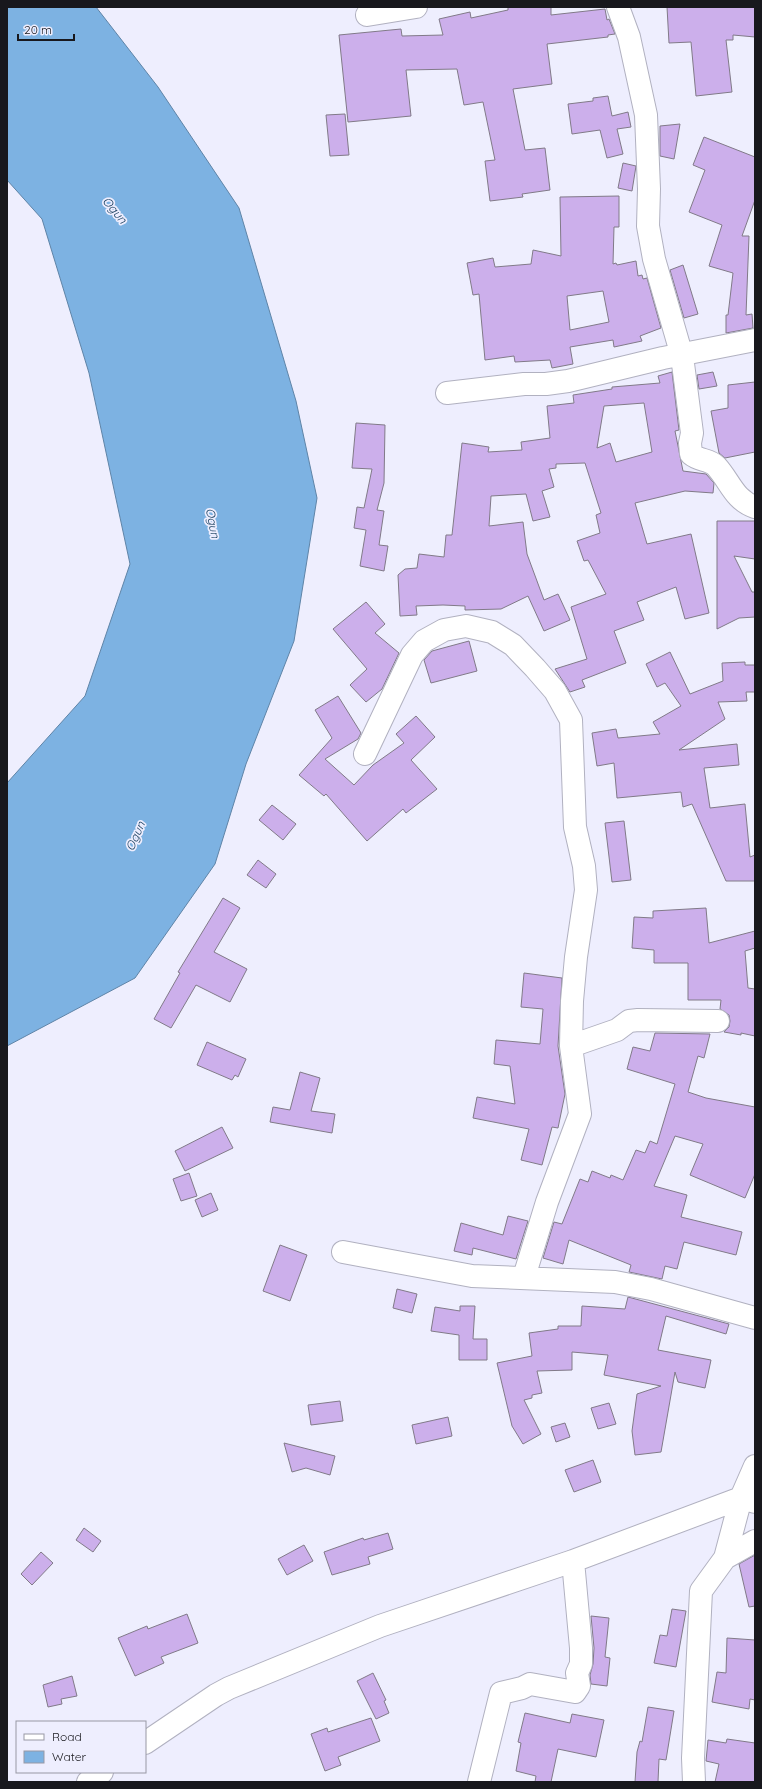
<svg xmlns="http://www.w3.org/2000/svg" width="762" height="1789" font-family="Quicksand,sans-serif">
<rect width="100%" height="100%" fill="#eeeefe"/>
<path fill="#7db2e2" stroke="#5f84a7" d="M 7,7 L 96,7 L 158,87 L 239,208 L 296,401 L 317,498 L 294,641 L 246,764 L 215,864 L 135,978 L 7,1046 L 7,783 L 85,696 L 130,564 L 89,373 L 42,219 L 7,180 Z"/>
<path fill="#ccafeb" stroke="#817a88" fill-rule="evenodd" d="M 508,7 L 551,7 L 551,15 L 605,9 L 607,20 L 609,19 L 615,34 L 608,35 L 608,37 L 547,44 L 552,84 L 513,89 L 525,150 L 545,148 L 550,190 L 522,194 L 523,197 L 490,201 L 485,161 L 495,160 L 483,102 L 464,105 L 457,69 L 406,70 L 411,116 L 348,122 L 339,35 L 401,29 L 402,36 L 443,35 L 439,19 L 470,12 L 471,18 L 508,10 Z
M 667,7 L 755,7 L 755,37 L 733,35 L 733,40 L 726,40 L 732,92 L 696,96 L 691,42 L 669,43 Z
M 608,96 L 612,116 L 628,112 L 631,127 L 617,129 L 623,154 L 607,158 L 600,130 L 572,134 L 568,104 L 593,101 L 593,98 Z
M 345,114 L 349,155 L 330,156 L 326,115 Z
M 680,124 L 674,159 L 660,156 L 660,126 Z
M 704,137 L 755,157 L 755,200 L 742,236 L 749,236 L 746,315 L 752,314 L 753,328 L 726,333 L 726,315 L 728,315 L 733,273 L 709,266 L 722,225 L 689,212 L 705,170 L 693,165 Z
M 623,163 L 636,166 L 632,191 L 618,188 Z
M 619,196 L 619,227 L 614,227 L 613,264 L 616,263 L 617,265 L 636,261 L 638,276 L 642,275 L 643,279 L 647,278 L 661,328 L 640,336 L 642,341 L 614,347 L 613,340 L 570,347 L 573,364 L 552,368 L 550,360 L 515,362 L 514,356 L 485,360 L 479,294 L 473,295 L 467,263 L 493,258 L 495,267 L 531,264 L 533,250 L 561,256 L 560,197 ZM 603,291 L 609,322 L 570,330 L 567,296 Z
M 683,265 L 698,314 L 684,318 L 670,270 Z
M 672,372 L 679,430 L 675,431 L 683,471 L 706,474 L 714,483 L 713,493 L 685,491 L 635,503 L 647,544 L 691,534 L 709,613 L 685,619 L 676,587 L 637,602 L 644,620 L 614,631 L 626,663 L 582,680 L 585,687 L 570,692 L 555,669 L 587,659 L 571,607 L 606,594 L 588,560 L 584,561 L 577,541 L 600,533 L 596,515 L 601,513 L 585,463 L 556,464 L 556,468 L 549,469 L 554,487 L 542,491 L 550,517 L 533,521 L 526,494 L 491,496 L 489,526 L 523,522 L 527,554 L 544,600 L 558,594 L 570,620 L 544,631 L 528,596 L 501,609 L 465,610 L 465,606 L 443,605 L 416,606 L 417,615 L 400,616 L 398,575 L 405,569 L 417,568 L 419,554 L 444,557 L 446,535 L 452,535 L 462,443 L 489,447 L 488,452 L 522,450 L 521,442 L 550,438 L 547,406 L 574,403 L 573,395 L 612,389 L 612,387 L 660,383 L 658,376 ZM 644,403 L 652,452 L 616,462 L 610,443 L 597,448 L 604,406 Z
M 713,372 L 717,386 L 699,389 L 697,375 Z
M 755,382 L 755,452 L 725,458 L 719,453 L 711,411 L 728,408 L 728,385 Z
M 356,423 L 385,425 L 384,483 L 377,510 L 384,511 L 379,545 L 388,546 L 384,571 L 360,566 L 366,530 L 354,528 L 357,507 L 364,508 L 372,469 L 352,468 Z
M 717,521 L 755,521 L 755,559 L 734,556 L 752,592 L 755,592 L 755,617 L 739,618 L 717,629 Z
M 366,602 L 385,624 L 375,633 L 399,653 L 382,689 L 366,702 L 350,685 L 367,669 L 333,629 Z
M 469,641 L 477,671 L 431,683 L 424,660 L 432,651 Z
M 670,652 L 690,694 L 723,681 L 722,663 L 745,662 L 745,665 L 755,665 L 755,692 L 746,692 L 747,701 L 718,702 L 725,719 L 679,750 L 737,744 L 739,765 L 704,768 L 710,808 L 745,804 L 750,857 L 755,855 L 755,881 L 726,881 L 692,804 L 683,807 L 681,792 L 617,798 L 614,763 L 597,766 L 592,733 L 616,729 L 618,738 L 660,734 L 653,722 L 681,706 L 665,683 L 657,687 L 646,664 Z
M 338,696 L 361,733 L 358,739 L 325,759 L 354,785 L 373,765 L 404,743 L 396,734 L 416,716 L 435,737 L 411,760 L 437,789 L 406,813 L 403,809 L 367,841 L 326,794 L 324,796 L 299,775 L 332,738 L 315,710 Z
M 272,805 L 296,824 L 283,840 L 259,820 Z
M 624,821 L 631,880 L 612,882 L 605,823 Z
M 258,860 L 276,874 L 266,888 L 247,875 Z
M 223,898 L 240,908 L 214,952 L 247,969 L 230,1002 L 196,985 L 171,1028 L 154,1019 L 180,973 L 178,972 Z
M 706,908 L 709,943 L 755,931 L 755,948 L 745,951 L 748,988 L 755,989 L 755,1036 L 741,1033 L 741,1035 L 724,1032 L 729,1027 L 730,1021 L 729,1015 L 720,1009 L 721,1000 L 688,1000 L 688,963 L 654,963 L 654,950 L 632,948 L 634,917 L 653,918 L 653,911 Z
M 524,973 L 562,978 L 558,1046 L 565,1094 L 558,1128 L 552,1127 L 542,1165 L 521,1160 L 529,1129 L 473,1118 L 477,1097 L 515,1104 L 510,1066 L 494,1064 L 496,1040 L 540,1044 L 543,1009 L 521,1007 Z
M 655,1033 L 710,1034 L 704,1058 L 698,1056 L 688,1092 L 706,1098 L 755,1107 L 755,1174 L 745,1198 L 690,1175 L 703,1144 L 675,1136 L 654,1186 L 687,1195 L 681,1217 L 742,1232 L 736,1255 L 684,1242 L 677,1269 L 665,1266 L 662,1279 L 629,1272 L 631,1265 L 569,1240 L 563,1264 L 543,1258 L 554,1222 L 562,1224 L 580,1179 L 588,1182 L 592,1171 L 610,1178 L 611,1175 L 623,1180 L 636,1150 L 645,1153 L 650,1141 L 657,1144 L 675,1084 L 627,1069 L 633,1047 L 650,1051 Z
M 207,1042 L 246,1059 L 238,1077 L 235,1075 L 232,1080 L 197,1065 Z
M 300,1072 L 320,1078 L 311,1111 L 335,1114 L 332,1133 L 270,1122 L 273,1107 L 290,1110 Z
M 222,1127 L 233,1148 L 185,1171 L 175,1151 Z
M 189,1173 L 197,1196 L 181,1201 L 173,1179 Z
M 211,1193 L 218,1210 L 202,1217 L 195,1200 Z
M 508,1216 L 528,1221 L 516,1259 L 473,1248 L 472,1255 L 454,1251 L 461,1223 L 503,1235 Z
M 280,1245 L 307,1255 L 290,1301 L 263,1291 Z
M 397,1289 L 417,1294 L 412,1313 L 393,1308 Z
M 628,1297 L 729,1324 L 726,1334 L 666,1316 L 658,1350 L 711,1360 L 705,1388 L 678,1382 L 675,1372 L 661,1452 L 635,1455 L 632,1431 L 637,1394 L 661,1386 L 604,1375 L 608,1355 L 572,1352 L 572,1370 L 537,1371 L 542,1393 L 532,1395 L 532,1398 L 524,1400 L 541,1434 L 523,1444 L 512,1426 L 497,1363 L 532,1356 L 529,1333 L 558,1329 L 558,1326 L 581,1326 L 582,1306 L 625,1309 Z
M 460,1306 L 475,1306 L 473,1339 L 487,1339 L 487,1360 L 459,1360 L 459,1335 L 431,1331 L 435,1307 L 460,1311 Z
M 340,1401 L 343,1421 L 311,1425 L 308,1405 Z
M 609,1403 L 616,1424 L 598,1429 L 591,1408 Z
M 448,1417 L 452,1436 L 416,1444 L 412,1425 Z
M 565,1423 L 570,1437 L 556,1442 L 551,1427 Z
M 284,1443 L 335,1456 L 330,1475 L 306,1468 L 292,1472 Z
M 593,1460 L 601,1482 L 574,1492 L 565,1470 Z
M 84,1528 L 101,1541 L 93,1552 L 76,1540 Z
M 388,1533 L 393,1549 L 368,1557 L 370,1564 L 332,1575 L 324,1552 L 363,1538 L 364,1540 Z
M 304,1545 L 313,1561 L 287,1575 L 278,1559 Z
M 41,1552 L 53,1563 L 32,1585 L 21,1574 Z
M 755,1555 L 755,1606 L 749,1607 L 739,1564 Z
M 672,1609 L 686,1611 L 676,1667 L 654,1663 L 660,1635 L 667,1636 Z
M 187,1614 L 198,1643 L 161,1657 L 164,1663 L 135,1676 L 118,1638 L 147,1626 L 148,1629 Z
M 591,1616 L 609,1618 L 605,1657 L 610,1658 L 607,1686 L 591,1684 L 590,1675 L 593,1664 L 594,1648 Z
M 727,1638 L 755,1640 L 755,1700 L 750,1699 L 749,1709 L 712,1702 L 717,1672 L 726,1673 Z
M 373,1673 L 386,1700 L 384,1701 L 389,1713 L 376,1719 L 357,1681 Z
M 72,1676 L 77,1696 L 61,1699 L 62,1704 L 48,1707 L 43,1685 Z
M 648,1707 L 674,1711 L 666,1760 L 659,1759 L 658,1782 L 635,1782 L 637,1752 L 640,1741 L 642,1742 Z
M 525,1713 L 570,1723 L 572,1714 L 604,1720 L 596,1757 L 558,1749 L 551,1782 L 535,1782 L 536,1776 L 516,1771 L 521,1743 L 518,1742 Z
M 371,1718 L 380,1741 L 338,1757 L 341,1765 L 325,1771 L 311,1734 L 327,1728 L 328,1732 Z
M 727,1739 L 755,1743 L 755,1782 L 715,1782 L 719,1764 L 706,1761 L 708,1740 L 726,1743 Z"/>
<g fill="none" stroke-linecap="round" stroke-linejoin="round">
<g stroke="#b1b1c0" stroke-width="24">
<path id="minor" d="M 618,7 L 629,37 L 646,115 L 649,189 L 648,226 L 654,259 L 682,356 L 692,433 L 690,443 L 691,454 C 699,461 709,459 716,466 C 730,481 734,500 755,507
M 367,15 L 416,7
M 447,393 L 524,384 L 546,384 L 568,381 L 663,358 L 755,340
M 365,754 L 412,655 L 424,641 L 444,630 L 466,626 L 492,632 L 513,645 L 535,668 L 555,691 L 571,720 L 575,827 L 584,866 L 586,890 L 576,957 L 572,1001 L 571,1046 L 580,1114 L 547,1202 L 524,1277
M 571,1046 L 617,1030 L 629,1021 L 638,1020 L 718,1021
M 343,1252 L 472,1276 L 615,1282 L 651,1289 L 755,1318
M 725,1558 L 755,1541
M 145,1743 L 216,1695 L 229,1688 L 380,1626 L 573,1561 L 741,1498 L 755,1502
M 88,1782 L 102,1772
M 479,1782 L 501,1693 L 522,1688 L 530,1684 L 575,1692 L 579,1686 L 577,1673 L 581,1664 L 581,1648 L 573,1561
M 694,1782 L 693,1758 L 701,1591 L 725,1558 L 741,1498 L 755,1466"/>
</g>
<use href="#minor" stroke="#fff" stroke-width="22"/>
</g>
<g text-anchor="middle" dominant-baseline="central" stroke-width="3.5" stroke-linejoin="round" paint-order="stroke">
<g font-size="12" font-style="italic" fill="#153c5c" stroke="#eeeefe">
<text transform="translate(115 210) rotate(50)">Ogun</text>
<text transform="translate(213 523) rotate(79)">Ogun</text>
<text transform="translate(135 836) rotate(-66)">Ogun</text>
</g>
</g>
<rect width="762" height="1789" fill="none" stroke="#18181d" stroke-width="16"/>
<rect x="16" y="1721" width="130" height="52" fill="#eeeefe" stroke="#9898a4"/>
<rect x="24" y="1734" width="20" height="6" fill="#ffffff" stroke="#9898a4"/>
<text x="52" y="1741" font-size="12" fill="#18181d">Road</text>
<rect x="24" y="1751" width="20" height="12" fill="#7db2e2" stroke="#9898a4"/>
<text x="52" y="1761" font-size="12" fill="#18181d">Water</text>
<path d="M18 34v6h56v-6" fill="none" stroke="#18181d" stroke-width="2"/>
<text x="24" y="34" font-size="12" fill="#18181d" stroke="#eeeefe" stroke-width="3" paint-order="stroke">20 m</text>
</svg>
